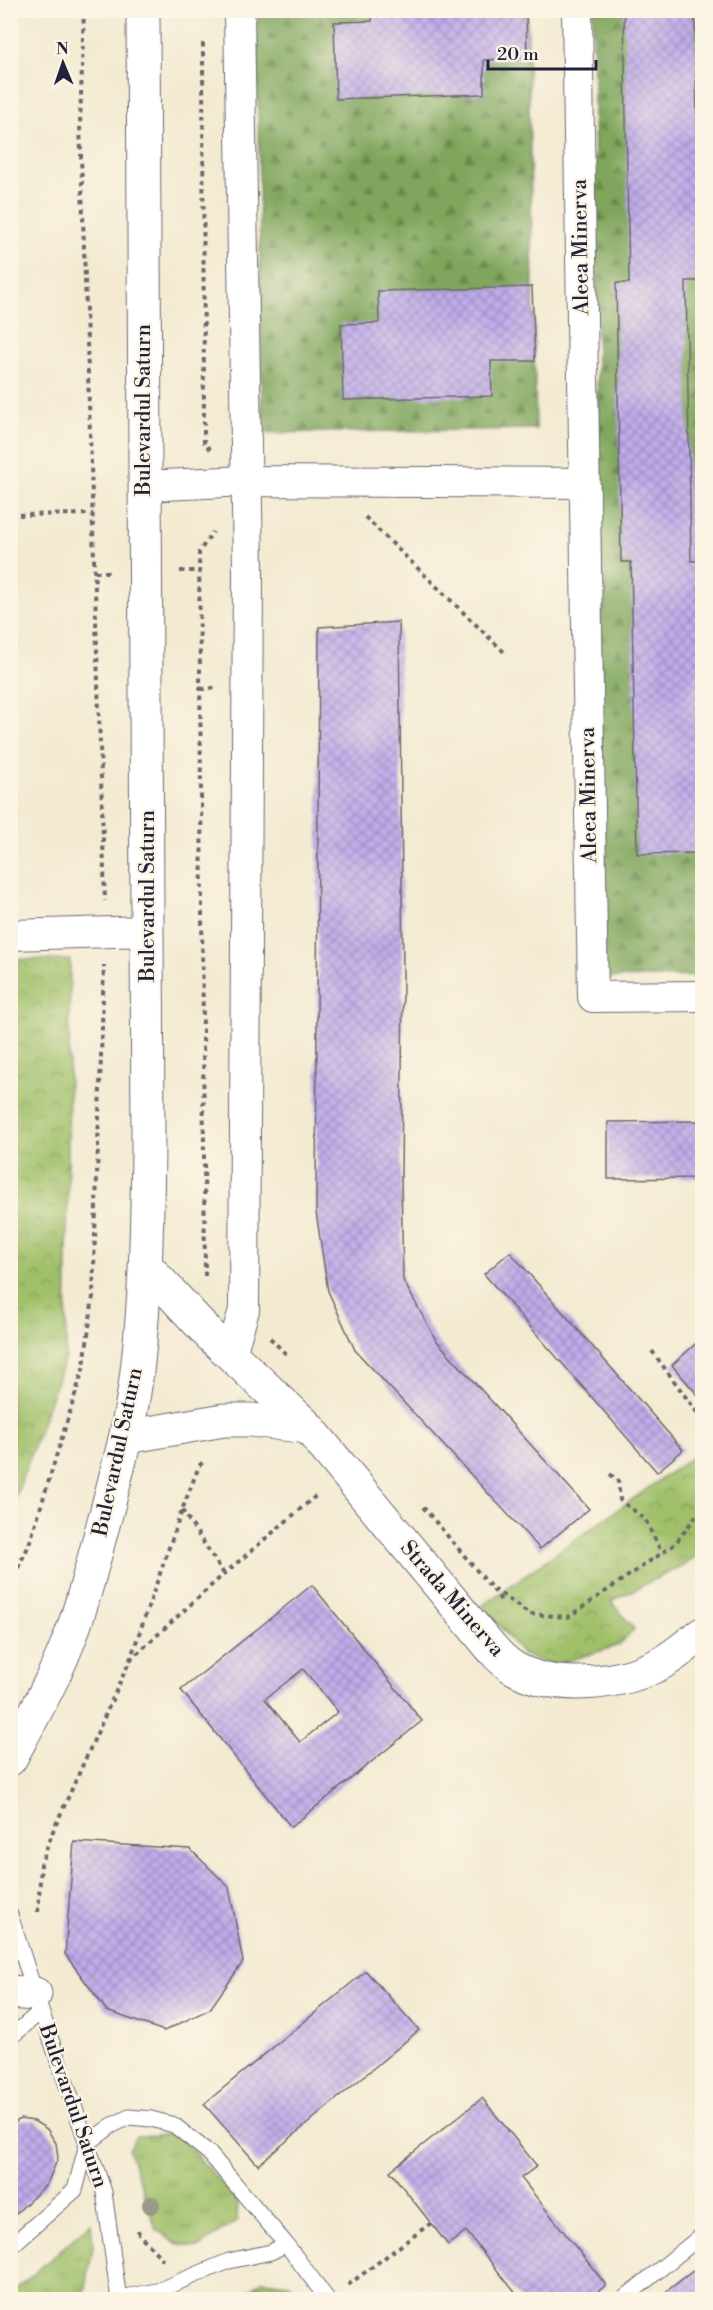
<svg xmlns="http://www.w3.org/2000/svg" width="713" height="2310" font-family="'Libre Bodoni',serif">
<defs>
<pattern id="grass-tufts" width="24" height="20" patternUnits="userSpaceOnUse" patternTransform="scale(1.5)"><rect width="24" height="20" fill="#9fbf68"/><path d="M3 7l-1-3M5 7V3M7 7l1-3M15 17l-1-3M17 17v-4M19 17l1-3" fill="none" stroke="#819b57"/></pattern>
<pattern id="forest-firs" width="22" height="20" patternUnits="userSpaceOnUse" patternTransform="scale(1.5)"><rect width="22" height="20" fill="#7fa65c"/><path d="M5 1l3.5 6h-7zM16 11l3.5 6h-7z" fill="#68874d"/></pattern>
<pattern id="park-crowns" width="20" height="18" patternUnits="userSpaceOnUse" patternTransform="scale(1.5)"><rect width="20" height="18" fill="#9fbf68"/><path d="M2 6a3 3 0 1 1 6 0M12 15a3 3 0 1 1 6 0" fill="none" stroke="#819b57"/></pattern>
<pattern id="building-cross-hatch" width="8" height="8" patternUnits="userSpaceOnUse" patternTransform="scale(1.5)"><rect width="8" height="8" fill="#c0acea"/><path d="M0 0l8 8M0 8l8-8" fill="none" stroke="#9c8cbf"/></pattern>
</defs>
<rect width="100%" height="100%" fill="#fcf5e5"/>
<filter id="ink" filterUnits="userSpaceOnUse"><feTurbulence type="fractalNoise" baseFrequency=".0167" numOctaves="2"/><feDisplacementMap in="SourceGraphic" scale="12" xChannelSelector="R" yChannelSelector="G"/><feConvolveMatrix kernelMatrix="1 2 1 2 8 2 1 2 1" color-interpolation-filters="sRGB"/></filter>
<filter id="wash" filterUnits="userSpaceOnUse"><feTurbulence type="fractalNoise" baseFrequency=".008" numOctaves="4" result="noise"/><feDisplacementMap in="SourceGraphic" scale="24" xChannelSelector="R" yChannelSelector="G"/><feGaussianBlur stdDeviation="1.35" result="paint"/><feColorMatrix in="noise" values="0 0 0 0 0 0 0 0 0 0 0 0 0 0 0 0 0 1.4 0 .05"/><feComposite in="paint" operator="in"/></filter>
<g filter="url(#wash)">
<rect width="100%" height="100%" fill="#f3ead1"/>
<path fill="url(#grass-tufts)" stroke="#607052" stroke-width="1.5" d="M 178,2134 L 238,2203 L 237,2220 L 198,2248 L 175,2243 L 156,2229 L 129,2150 L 136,2136 Z
M 91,2223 L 93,2246 L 84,2299 L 11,2299 L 11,2294 Z
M 262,2281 L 289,2284 L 301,2299 L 238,2299 Z"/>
<path fill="url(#forest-firs)" stroke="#50644c" stroke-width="1.5" d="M 257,11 L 527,11 L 536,429 L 262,433 Z
M 593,11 L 702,11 L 702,976 L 604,978 Z"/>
<path fill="url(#park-crowns)" stroke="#607052" stroke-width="1.5" d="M 11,959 L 70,960 L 66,1355 L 11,1510 Z
M 702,1450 L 702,1551 L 686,1564 L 611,1601 L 634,1629 L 619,1645 L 555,1665 L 523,1655 L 483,1605 Z"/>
<g id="blocks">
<path fill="url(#building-cross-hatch)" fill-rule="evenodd" d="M 372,10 L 526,10 L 527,58 L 484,60 L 484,94 L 336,99 L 334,22 L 372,21 Z
M 624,10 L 695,10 L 700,281 L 686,281 L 691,561 L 699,561 L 702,853 L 637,854 L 631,562 L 621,562 L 616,283 L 629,283 Z
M 532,287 L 535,361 L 491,361 L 492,396 L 343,400 L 341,324 L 379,323 L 378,291 Z
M 399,622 L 403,975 L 401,1178 L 403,1280 L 436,1340 L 589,1509 L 540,1549 L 355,1350 L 328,1291 L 316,1212 L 319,627 Z
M 702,1121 L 702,1178 L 608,1179 L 608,1122 Z
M 510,1252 L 683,1450 L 657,1472 L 484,1274 Z
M 702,1338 L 702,1400 L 672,1365 Z
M 312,1585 L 422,1721 L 291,1827 L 181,1690 ZM 303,1669 L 338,1712 L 300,1742 L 265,1699 Z
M 74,1842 L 190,1849 L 229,1887 L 243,1962 L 210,2009 L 164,2031 L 107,2011 L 65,1954 Z
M 366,1971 L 419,2030 L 258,2165 L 204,2104 Z
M 482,2098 L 537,2166 L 521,2178 L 606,2285 L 588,2300 L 521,2300 L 466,2231 L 448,2245 L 390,2171 Z
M 20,2119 L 34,2121 L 47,2129 L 56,2143 L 58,2158 L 47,2184 L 10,2219 L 10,2126 Z
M 702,2264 L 702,2300 L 655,2300 Z"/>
</g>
</g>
<g filter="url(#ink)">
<use href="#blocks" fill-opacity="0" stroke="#6b6870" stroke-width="1.5"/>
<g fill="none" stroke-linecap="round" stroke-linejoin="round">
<g stroke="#6b6870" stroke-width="17">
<path id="service" d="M 10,1915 L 41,2011 L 104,2192 L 119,2300
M 10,2038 L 41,2011
M 10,2247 L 75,2190 L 87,2144 L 111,2126 L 129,2117 L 151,2119 L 174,2125 L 209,2153 L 286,2244 L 328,2300
M 119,2298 L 157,2291 L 229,2261 L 271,2252 L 286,2244
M 622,2300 L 702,2235"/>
</g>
<g stroke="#6b6870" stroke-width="32">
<path id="minor" d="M 577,10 L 593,997 L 702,996
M 144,486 L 245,481 L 584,483
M 10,935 L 148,931
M 231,1354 L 244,1310 L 248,570 L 239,10"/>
</g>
<g stroke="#6b6870" stroke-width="35">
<path id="tertiary" d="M 146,1266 L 210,1335 L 308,1427 L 478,1632 C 489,1645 500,1660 514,1668 C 556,1692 624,1685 665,1661 C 678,1653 690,1642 702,1634
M 126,1437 L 224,1420 L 251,1420 L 308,1427"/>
</g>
<g stroke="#6b6870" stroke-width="35">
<path id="secondary" d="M 10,1759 C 32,1718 56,1676 72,1632 C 86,1594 95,1553 106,1514 C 119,1464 133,1414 138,1362 C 146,1291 147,1220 148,1148 L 143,10
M 10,1992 L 35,1994"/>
</g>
<path stroke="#6b6870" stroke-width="4" stroke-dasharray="4.5 4.5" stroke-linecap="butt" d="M 84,10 L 80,124 L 105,901
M 203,43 L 204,444 L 211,450
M 10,515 L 93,514
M 365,517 L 504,652
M 180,571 L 201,571
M 95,572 L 110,572
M 201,689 L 215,688
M 205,1276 L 199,552 L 213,532
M 270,1338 L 286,1354
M 652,1351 L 702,1419
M 610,1474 L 618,1481 L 620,1500 L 645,1519 L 662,1553
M 423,1507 L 490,1586 L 529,1614 L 568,1617 L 675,1544 L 702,1508
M 182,1510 L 224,1574
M 10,1584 L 29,1545 L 84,1366 L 93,1296 L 104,965
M 493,1589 L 502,1602
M 130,1660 L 224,1574 L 318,1494
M 38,1912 L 41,1864 L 53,1831 L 130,1660 L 182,1510 L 199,1466 L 205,1460
M 138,2230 L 139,2234 L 163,2260
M 348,2285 L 431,2223"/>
<use href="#service" stroke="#fff" stroke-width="15"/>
<use href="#minor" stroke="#fff" stroke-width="30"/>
<use href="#tertiary" stroke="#fff" stroke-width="33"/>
<use href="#secondary" stroke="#fff" stroke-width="33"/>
</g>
<circle fill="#989a87" cx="151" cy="2205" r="9"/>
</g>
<g text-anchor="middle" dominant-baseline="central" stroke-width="4.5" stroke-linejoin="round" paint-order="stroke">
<g font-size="21" fill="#22223b" stroke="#fcf5e5">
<text transform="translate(581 247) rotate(-91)">Aleea Minerva</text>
<text transform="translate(144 410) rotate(-90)">Bulevardul Saturn</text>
<text transform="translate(589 795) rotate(-91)">Aleea Minerva</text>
<text transform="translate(148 896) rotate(-90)">Bulevardul Saturn</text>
<text transform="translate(118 1452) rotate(-78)">Bulevardul Saturn</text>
<text transform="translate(452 1599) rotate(49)">Strada Minerva</text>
<text transform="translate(73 2106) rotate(71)">Bulevardul Saturn</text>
</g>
</g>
<rect width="713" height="2310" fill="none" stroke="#fcf5e5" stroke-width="36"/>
<g transform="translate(63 63) rotate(358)" stroke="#fcf5e5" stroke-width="4.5" paint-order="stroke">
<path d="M0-4.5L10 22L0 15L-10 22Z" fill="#22223b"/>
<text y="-9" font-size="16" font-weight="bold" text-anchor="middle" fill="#22223b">N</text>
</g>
<path d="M488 60v9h108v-9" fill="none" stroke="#22223b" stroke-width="3"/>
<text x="497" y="60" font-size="18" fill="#22223b" stroke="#fcf5e5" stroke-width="4.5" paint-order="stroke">20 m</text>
</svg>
